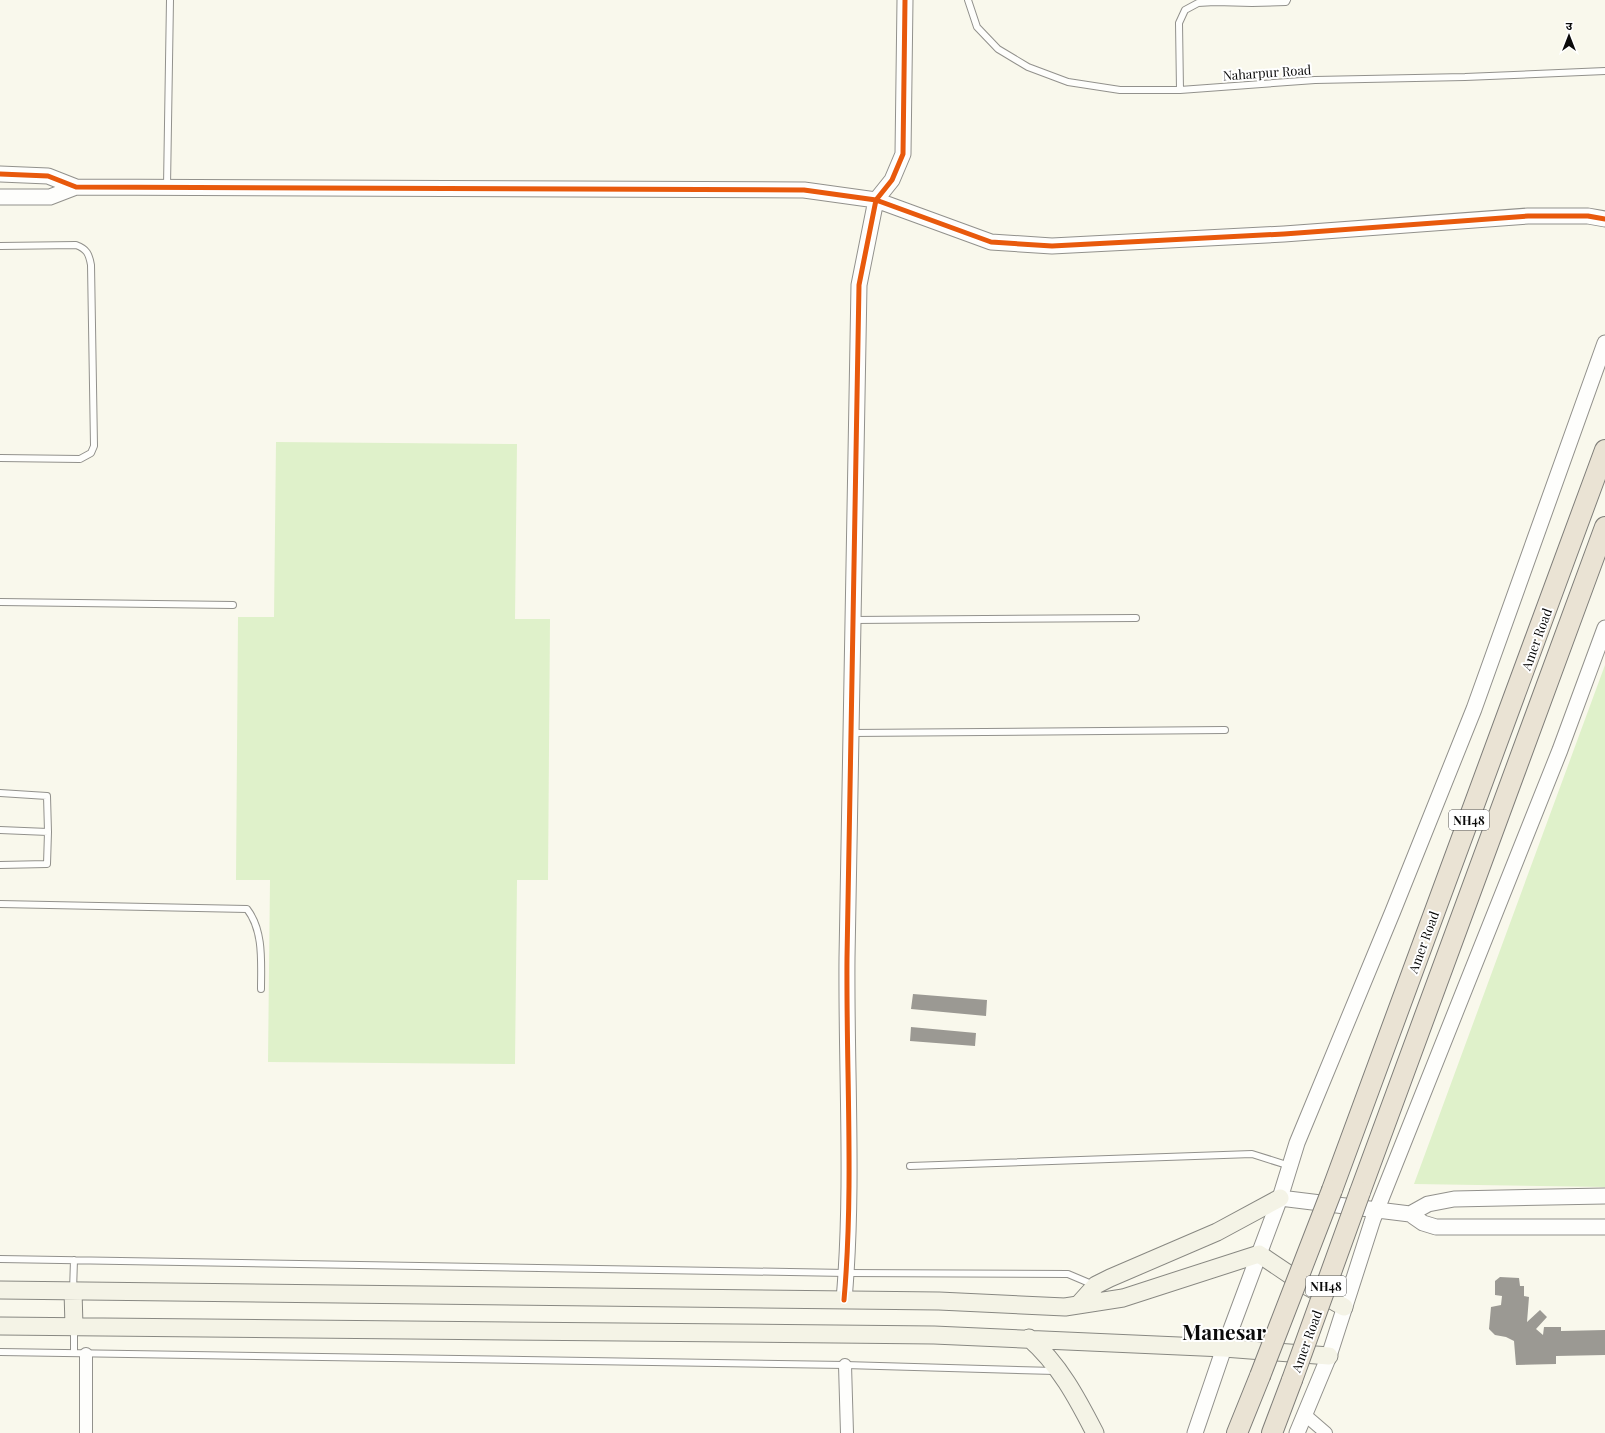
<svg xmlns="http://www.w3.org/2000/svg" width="1605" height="1433" font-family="'Playfair Display','Noto Sans Devanagari',serif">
<rect width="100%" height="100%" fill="#f9f8ec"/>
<path fill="#dff1ca" d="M 276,442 L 517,444 L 515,619 L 550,619 L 548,880 L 517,880 L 515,1064 L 268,1062 L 270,880 L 236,880 L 238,617 L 274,617 Z
M 1605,665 L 1605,1187 L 1414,1184 Z"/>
<path fill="#9b9993" d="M 913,994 L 987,1000 L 986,1016 L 911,1009 Z
M 911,1027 L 976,1033 L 975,1046 L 910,1041 Z
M 1500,1277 L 1519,1278 L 1520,1286 L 1524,1286 L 1524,1296 L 1529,1297 L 1527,1322 L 1540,1310 L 1547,1317 L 1536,1329 L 1543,1335 L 1544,1327 L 1561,1327 L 1561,1331 L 1605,1330 L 1605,1355 L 1556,1356 L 1556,1364 L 1516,1365 L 1514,1341 L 1506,1337 L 1495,1335 L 1489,1329 L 1491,1307 L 1501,1305 L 1502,1296 L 1495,1295 L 1495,1281 Z"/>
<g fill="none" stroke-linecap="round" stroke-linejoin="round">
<g stroke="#92918c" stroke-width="8">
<path id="service" d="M 968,0 L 977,27 L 998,49 L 1028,67 L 1068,82 L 1120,90 L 1180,90 L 1315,80 L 1465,77 L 1605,71
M 1180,90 L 1179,23 L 1185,10 L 1198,3 L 1215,2 L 1252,3 L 1286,2 L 1287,0
M 167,186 L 170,0
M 0,246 L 76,245 C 87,249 89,254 91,265 L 94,446 L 91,453 L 80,459 L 0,458
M 0,602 L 233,605
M 853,620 L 1136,618
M 851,733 L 1225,730
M 0,793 L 47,796 L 48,832 L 47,864 L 0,865
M 0,830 L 48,832
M 0,904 L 247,909 C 264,931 261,963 261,989
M 910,1166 L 1252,1154 L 1290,1166
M 0,1259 L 846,1273 L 1068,1274 L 1094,1285
M 73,1291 L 74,1260
M 0,1352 L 845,1365 L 1055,1371
M 74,1353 L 74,1328"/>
</g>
<g stroke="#92918c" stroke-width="14">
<path id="minor" d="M 845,1365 L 847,1433
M 1304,1414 L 1326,1433
M 86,1433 L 86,1354"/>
</g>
<g stroke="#92918c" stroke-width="17">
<path id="tertiary" d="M 0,174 L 48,176 L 76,187 L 804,190 L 876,200 L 991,242 L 1052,246 L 1284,234 L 1528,216 L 1588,216 L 1605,219
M 0,197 L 50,197 L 76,187
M 1280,1198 L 1410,1214 L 1423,1223 L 1436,1227 L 1605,1227
M 1410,1214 L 1428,1204 L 1454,1199 L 1605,1196
M 844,1300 C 854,1186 846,1072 847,958 C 850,734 855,510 859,285 L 876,200 L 892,180 L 903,154 L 905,0
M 1195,1433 L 1224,1348 L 1280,1198 L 1297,1143 L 1393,911 L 1474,709 L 1605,343
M 1297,1433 L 1329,1356 L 1373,1219 L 1560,750 L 1605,628"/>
</g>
<g stroke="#888882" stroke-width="19">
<path id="secondary" d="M 0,1290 L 939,1301 L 1065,1307 L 1123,1298 L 1259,1254 L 1305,1285 L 1344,1307
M 73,1291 L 74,1326
M 1078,1305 L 1096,1285 L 1110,1278 L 1217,1232 L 1280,1198
M 0,1326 L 934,1335 L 1224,1348 L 1329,1356
M 1029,1338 C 1059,1364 1077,1398 1095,1433"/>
</g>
<g stroke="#7f7e79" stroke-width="22">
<path id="trunk" d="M 1332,1190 L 1605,450
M 1360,1192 L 1605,527
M 1237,1433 L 1260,1376
M 1272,1433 L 1292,1380"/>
</g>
<use href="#service" stroke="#fefefc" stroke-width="6"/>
<use href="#minor" stroke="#fefefc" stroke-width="12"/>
<use href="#tertiary" stroke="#fefefc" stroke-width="15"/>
<use href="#secondary" stroke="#f4f3e6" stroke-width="17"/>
<use href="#trunk" stroke="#eae3d4" stroke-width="20"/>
<g stroke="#7f7e79" stroke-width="22" stroke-linecap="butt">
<path id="trunk-bridge" d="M 1260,1376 L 1332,1190
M 1292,1380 L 1360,1192"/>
</g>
<use href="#trunk-bridge" stroke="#eae3d4" stroke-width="20"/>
<g stroke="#fff" stroke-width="8">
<path id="cycleway" d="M 0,174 L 48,176 L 76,187 L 804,190 L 876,200 L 991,242 L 1052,246 L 1284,234 L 1528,216 L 1588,216 L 1605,219
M 844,1300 C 854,1186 846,1072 847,958 C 850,734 855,510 859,285 L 876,200 L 892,180 L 903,154 L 905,0"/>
</g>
<use href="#cycleway" stroke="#e8590c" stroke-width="5"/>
</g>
<g text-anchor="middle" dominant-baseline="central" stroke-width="4" stroke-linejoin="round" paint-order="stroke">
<g fill="#fff" stroke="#545454" stroke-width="1">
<rect x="1449" y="810" width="40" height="20" rx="3"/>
<rect x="1306" y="1276" width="40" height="20" rx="3"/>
</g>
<g font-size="12" font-weight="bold" fill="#0a0a0a">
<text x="1469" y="820">NH48</text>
<text x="1326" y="1286">NH48</text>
</g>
<g font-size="13" fill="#0a0a0a" stroke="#fff">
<text transform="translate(1267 72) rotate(-4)">Naharpur Road</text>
<text transform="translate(1536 639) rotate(-70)">Amer Road</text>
<text transform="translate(1423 942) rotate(-70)">Amer Road</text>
<text transform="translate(1306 1341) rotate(-70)">Amer Road</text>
</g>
<g font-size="21" font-weight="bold" fill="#0a0a0a" stroke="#fff">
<text x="1224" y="1331">Manesar</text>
</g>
</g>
<g transform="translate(1569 36)" stroke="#ffffff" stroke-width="3" paint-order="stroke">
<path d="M0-3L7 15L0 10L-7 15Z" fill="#0a0a0a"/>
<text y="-6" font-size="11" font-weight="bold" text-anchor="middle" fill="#0a0a0a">उ</text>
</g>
</svg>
